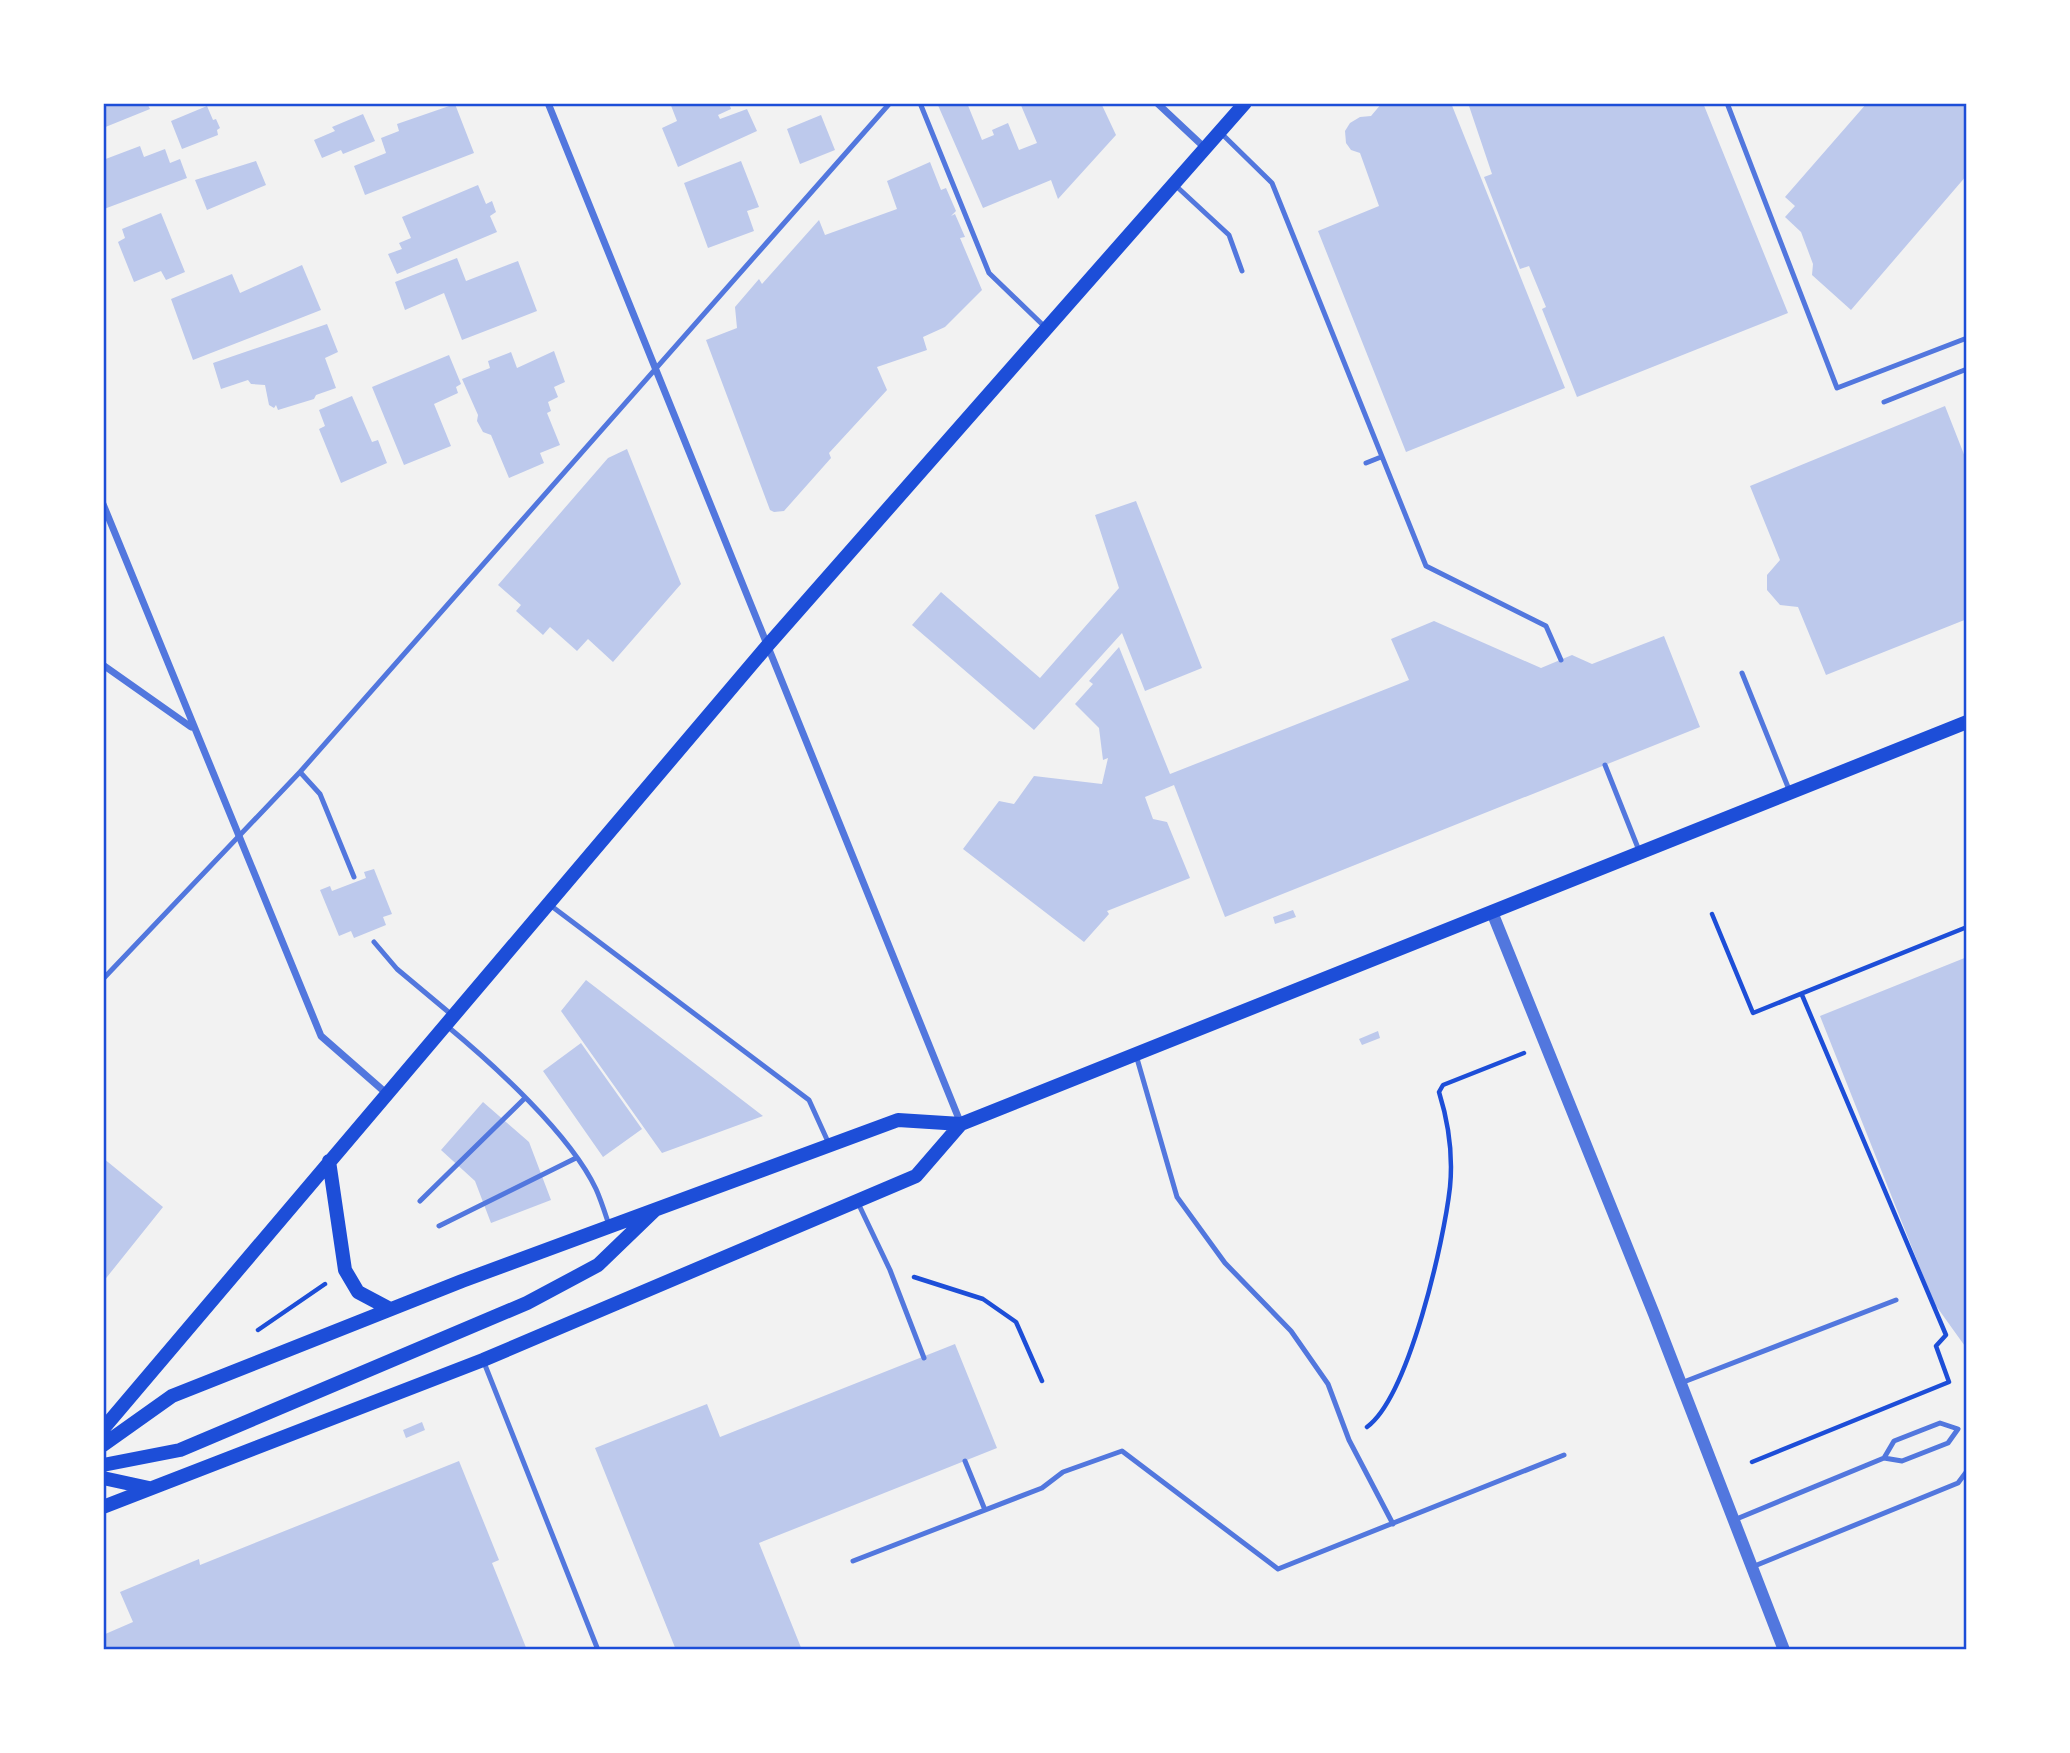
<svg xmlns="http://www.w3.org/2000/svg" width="2070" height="1753" font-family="'Times New Roman',serif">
<rect width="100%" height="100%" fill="#f2f2f2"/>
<path fill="#bdc9ec" d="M 103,103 L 147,103 L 150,109 L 103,128 Z
M 670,103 L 729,103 L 731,109 L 718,115 L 720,119 L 747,109 L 757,131 L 678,167 L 662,128 L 677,121 Z
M 937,103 L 967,103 L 982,140 L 994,135 L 992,130 L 1008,123 L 1019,150 L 1037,143 L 1020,103 L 1101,103 L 1116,135 L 1058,199 L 1051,180 L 983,208 Z
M 1382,103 L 1451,103 L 1565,388 L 1406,452 L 1318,231 L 1379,206 L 1360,153 L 1351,150 L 1346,143 L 1345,131 L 1350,123 L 1360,117 L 1371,116 Z
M 1468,103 L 1703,103 L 1788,313 L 1577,397 L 1542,309 L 1546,307 L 1529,266 L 1520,269 L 1484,177 L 1492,174 Z
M 1867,103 L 1967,103 L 1967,175 L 1851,310 L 1812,275 L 1813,264 L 1801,232 L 1785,217 L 1795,206 L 1785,197 Z
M 455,104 L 474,153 L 365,195 L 354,166 L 386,153 L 381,138 L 399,131 L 397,124 Z
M 207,106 L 213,120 L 216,119 L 220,128 L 217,130 L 218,135 L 182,149 L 171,121 Z
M 363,114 L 375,141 L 343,154 L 341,150 L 322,158 L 314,140 L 335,131 L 332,127 Z
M 821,115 L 835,150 L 800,164 L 787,129 Z
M 140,146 L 144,157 L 165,149 L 170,163 L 180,159 L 187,178 L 104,209 L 103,160 Z
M 256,161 L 266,185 L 207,210 L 195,180 Z
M 741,161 L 759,207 L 747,211 L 754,231 L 708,248 L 684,183 Z
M 930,162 L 941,190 L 946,188 L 956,211 L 951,216 L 955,214 L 965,237 L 960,238 L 982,290 L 945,327 L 923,337 L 927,350 L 877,367 L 887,390 L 829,453 L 831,458 L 784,511 L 774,512 L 770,510 L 706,340 L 737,328 L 735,307 L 759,279 L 762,284 L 819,220 L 825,235 L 897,209 L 887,181 Z
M 478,185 L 486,204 L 492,201 L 496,212 L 490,216 L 497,232 L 397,274 L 388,254 L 402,249 L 399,243 L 411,238 L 402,217 Z
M 161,213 L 185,272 L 166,280 L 161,271 L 134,282 L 118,242 L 125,238 L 122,229 Z
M 457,258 L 466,281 L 518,261 L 537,311 L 462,340 L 444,293 L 405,310 L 395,282 Z
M 302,265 L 321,310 L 193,360 L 171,299 L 232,274 L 240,293 Z
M 327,324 L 338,352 L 325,358 L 336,388 L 316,395 L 314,399 L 278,410 L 276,405 L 274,408 L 269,405 L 265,385 L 251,384 L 248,380 L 221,389 L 213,363 Z
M 554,351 L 565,382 L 554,387 L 558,397 L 548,402 L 551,411 L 547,413 L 560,445 L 540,453 L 544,463 L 509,478 L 491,435 L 483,432 L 477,421 L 478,415 L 462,379 L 490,368 L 488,361 L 511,352 L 517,368 Z
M 449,355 L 461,384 L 456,387 L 458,393 L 434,404 L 451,446 L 404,465 L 372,387 Z
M 352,396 L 372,442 L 378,440 L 387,463 L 341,483 L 319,429 L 325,426 L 319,410 Z
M 1945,406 L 1967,462 L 1967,619 L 1826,675 L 1798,607 L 1780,605 L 1767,590 L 1767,575 L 1780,560 L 1750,486 Z
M 627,449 L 681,584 L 613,662 L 588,639 L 577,651 L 550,627 L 543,635 L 516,611 L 521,605 L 498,585 L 608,458 Z
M 1136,501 L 1202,668 L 1145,691 L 1122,633 L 1034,730 L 912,625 L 941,592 L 1040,678 L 1119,588 L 1095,515 Z
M 1434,621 L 1541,668 L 1572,655 L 1592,664 L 1664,636 L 1700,727 L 1225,917 L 1174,785 L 1145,797 L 1153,819 L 1167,822 L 1190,878 L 1107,911 L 1109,914 L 1084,942 L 963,849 L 999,801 L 1014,804 L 1034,776 L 1102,784 L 1108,758 L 1103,760 L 1099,728 L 1075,704 L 1093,684 L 1089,681 L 1119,647 L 1170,774 L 1409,680 L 1391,639 Z
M 374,869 L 392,914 L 383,917 L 386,925 L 354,938 L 351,931 L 339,936 L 320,890 L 330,886 L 332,891 L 366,878 L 364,872 Z
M 1293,910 L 1296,917 L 1275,924 L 1273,917 Z
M 1967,957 L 1967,1349 L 1934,1303 L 1820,1016 Z
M 586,980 L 763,1116 L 662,1153 L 561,1011 Z
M 1378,1031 L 1380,1038 L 1362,1045 L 1359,1039 Z
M 581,1043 L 642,1129 L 603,1157 L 543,1071 Z
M 483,1102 L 529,1142 L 551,1200 L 491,1223 L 475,1181 L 441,1150 Z
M 103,1158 L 163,1207 L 103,1282 Z
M 955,1344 L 997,1448 L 759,1543 L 802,1650 L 676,1650 L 595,1448 L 707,1404 L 720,1437 Z
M 422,1422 L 425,1430 L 406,1438 L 403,1430 Z
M 459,1461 L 499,1560 L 492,1563 L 527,1650 L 103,1650 L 103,1635 L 133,1622 L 120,1592 L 199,1559 L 200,1565 Z"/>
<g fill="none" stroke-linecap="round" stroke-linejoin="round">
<path stroke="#1d4ed8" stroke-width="4.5" d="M 1712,914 L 1753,1013 L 1967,927
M 914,1277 L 983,1299 L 1016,1322 L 1042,1381
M 258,1330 L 325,1284
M 1367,1427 C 1409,1396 1444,1241 1450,1187 C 1453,1156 1448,1121 1439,1092 L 1443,1085 L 1524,1053
M 1752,1462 L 1949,1382 L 1936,1346 L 1946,1335 L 1802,995"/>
<path stroke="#5277de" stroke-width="5" d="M 920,103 L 989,273 L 1046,328
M 1727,103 L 1837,388 L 1967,338
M 1222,134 L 1272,183 L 1426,566 L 1546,626 L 1561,660
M 1175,185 L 1229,235 L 1242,271
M 1884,402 L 1967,369
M 1366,463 L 1381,457
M 1742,673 L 1790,792
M 1605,765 L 1640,853
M 300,772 L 320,794 L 354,877
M 550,905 L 809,1100 L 829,1144
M 374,942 L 397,969 L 452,1015
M 103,979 L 300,772 L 890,103
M 447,1026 C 494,1065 570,1134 596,1189 C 601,1200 605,1213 609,1225
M 1136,1055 L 1177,1197 L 1225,1263 L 1291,1331 L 1328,1384 L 1349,1440 L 1393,1524
M 420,1201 L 525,1098
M 858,1203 L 890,1270 L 924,1358
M 439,1226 L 576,1158
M 483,1360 L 598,1650
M 1681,1383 L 1896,1300
M 965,1461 L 985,1510
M 1734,1520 L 1884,1458 L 1902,1461 L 1948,1443 L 1958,1429 L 1940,1423 L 1894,1441 L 1884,1458
M 853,1561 L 1042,1488 L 1063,1472 L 1122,1451 L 1278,1569 L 1564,1455
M 1752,1567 L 1958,1483 L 1967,1471"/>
<path stroke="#5277de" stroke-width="7" d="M 548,103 L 961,1124
M 1157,103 L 1205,148
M 103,504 L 321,1036 L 386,1093
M 103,665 L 191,727"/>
<path stroke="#5277de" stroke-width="12" d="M 1492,912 L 1654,1314 L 1784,1650"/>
<path stroke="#1d4ed8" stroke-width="14" d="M 329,1161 L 345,1270 L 358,1292 L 390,1309
M 103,1429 L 768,645 L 1245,103
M 103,1445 L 172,1396 L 462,1281 L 898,1120 L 961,1124 L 1967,722
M 103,1465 L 180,1450 L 527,1303 L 598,1265 L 654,1211
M 103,1478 L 149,1488
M 103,1507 L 483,1360 L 916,1176 L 961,1124"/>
</g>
<rect width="2070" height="1753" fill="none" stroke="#ffffff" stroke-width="210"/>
<rect x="105" y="105" width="1860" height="1543" fill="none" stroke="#1d4ed8" stroke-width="2.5"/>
</svg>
